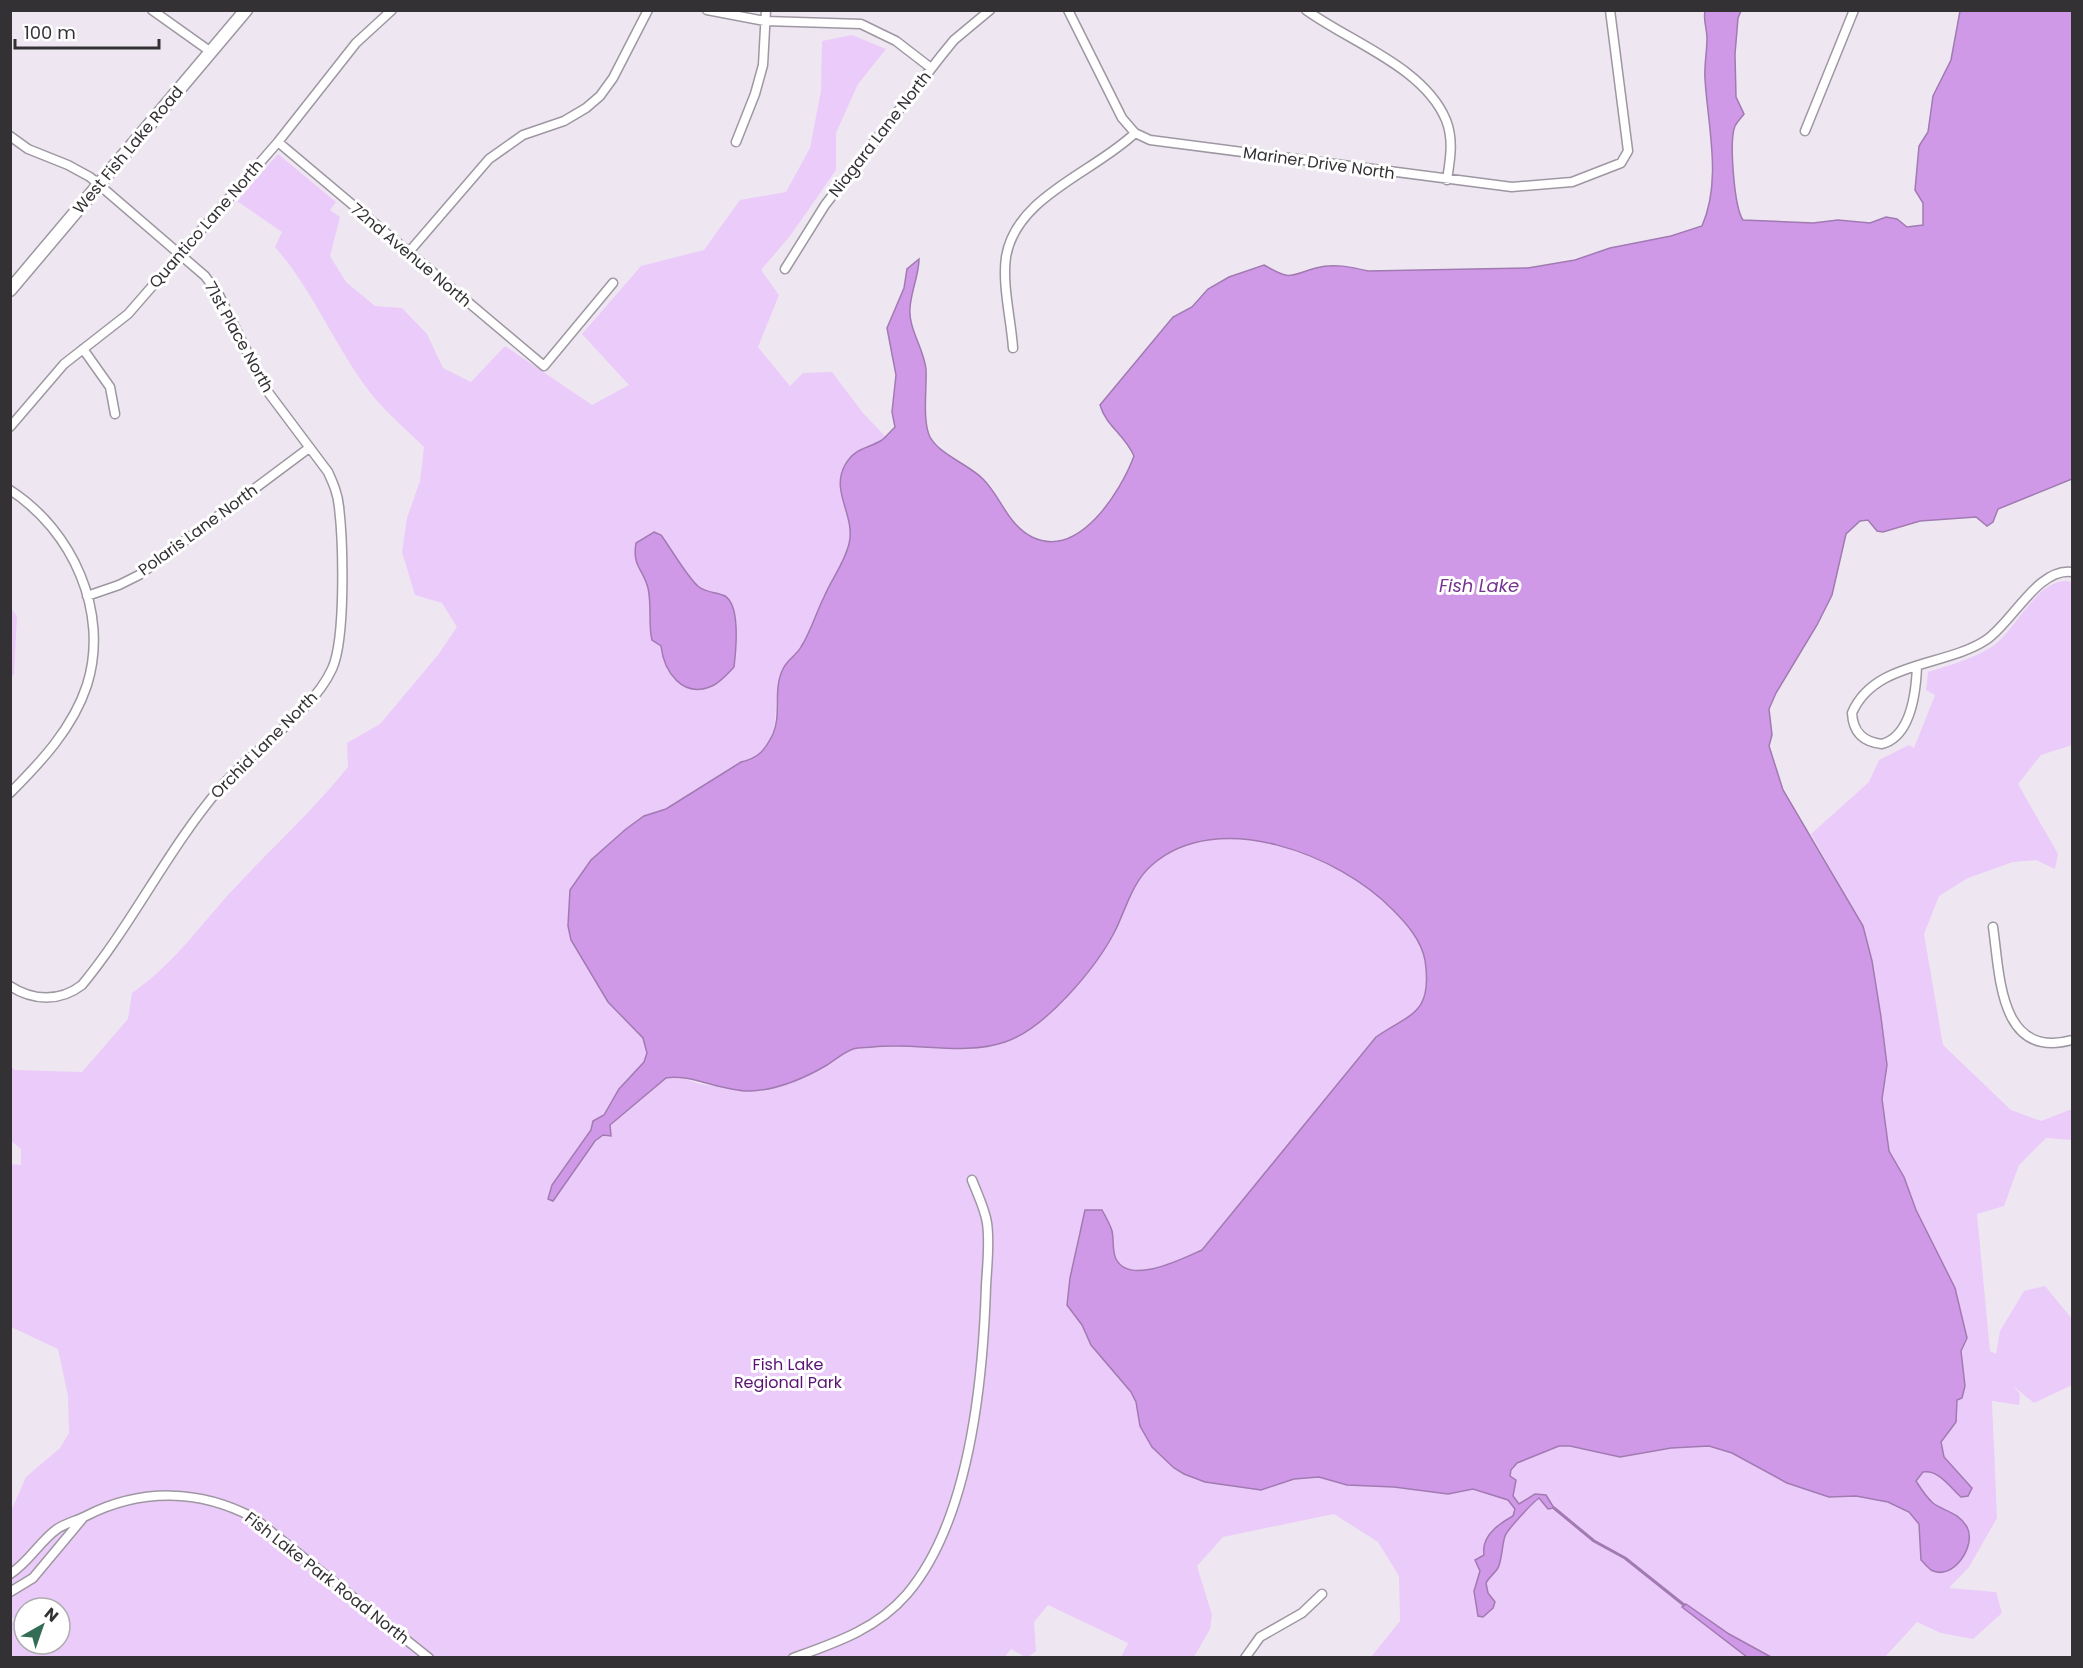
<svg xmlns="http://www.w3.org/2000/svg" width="2083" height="1668" font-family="Poppins,sans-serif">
<rect width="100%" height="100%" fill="#eee7f2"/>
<path fill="#ebcbf9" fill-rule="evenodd" d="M 852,35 L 886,49 L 858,84 L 836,133 L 836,170 L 790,236 L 761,270 L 779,295 L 758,347 L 790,386 L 803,373 L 832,372 L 863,413 L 885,436 C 875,446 856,449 845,465 C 829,490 856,513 849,543 C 844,564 833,578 824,596 C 816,613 811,631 802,646 C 797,654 788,660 784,667 C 766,702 792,749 741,762 L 666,809 L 644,816 L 626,829 L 591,860 L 570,890 L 571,940 L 608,1002 L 643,1038 L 647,1053 L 644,1062 L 619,1090 L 604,1115 L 593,1121 L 591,1130 L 552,1185 L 577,1164 L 610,1126 L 666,1078 C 681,1074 690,1082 705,1085 C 719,1087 767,1088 781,1085 C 799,1081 817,1072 832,1062 C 839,1058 847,1051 854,1049 C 860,1047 868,1048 874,1047 C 918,1042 963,1056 1006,1042 C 1035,1032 1087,980 1101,952 C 1116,925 1128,885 1152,864 C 1220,808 1339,854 1393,910 C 1407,924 1422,940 1425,961 C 1433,1014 1411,1013 1376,1037 L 1202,1250 C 1183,1258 1133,1285 1117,1260 C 1113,1253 1113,1240 1112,1232 L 1079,1232 L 1066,1303 L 1082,1325 L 1085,1334 L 1131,1392 L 1136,1402 L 1140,1426 L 1152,1447 L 1174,1468 L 1205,1482 L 1261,1490 L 1294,1479 L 1319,1477 L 1347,1485 L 1394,1487 L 1448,1494 L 1473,1489 L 1496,1496 L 1517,1463 L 1559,1446 L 1570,1446 L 1620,1457 L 1671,1448 L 1709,1446 L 1732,1453 L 1787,1483 L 1829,1497 L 1856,1496 L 1875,1500 L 1941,1442 L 1956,1422 L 1960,1351 L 1967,1338 L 1955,1288 L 1916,1210 L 1904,1177 L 1889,1151 L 1882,1099 L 1887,1065 L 1872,961 L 1851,905 L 1811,834 L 1869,782 L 1879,760 L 1909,745 L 1914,748 L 1935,695 L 1926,690 L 1928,672 C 1950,665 1973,659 1993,646 C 2016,630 2040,573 2072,582 L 2072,745 L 2041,755 L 2018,784 L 2058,854 L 2055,869 L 2036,860 L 2013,862 L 1968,878 L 1939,896 L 1924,934 L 1943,1045 L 2011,1110 L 2041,1121 L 2072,1109 L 2072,1140 L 2046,1138 L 2019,1165 L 2004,1206 L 1977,1214 L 1990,1351 L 1996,1354 L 2000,1331 L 2024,1291 L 2045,1286 L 2072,1319 L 2072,1385 L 2034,1403 L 2013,1386 L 2020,1394 L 2019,1405 L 1992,1401 L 1997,1518 L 1969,1567 L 1949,1588 L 1996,1592 L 2002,1613 L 1973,1639 L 1941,1633 L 1917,1622 L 1885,1657 L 1371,1657 L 1400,1621 L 1399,1576 L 1378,1542 L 1334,1514 L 1223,1537 L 1197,1566 L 1212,1615 L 1210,1629 L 1194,1657 L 1121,1657 L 1128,1643 L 1048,1605 L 1034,1622 L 1036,1651 L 1027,1658 L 1011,1649 L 1004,1658 L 11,1657 L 11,1624 L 14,1619 L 10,1616 L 11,1511 L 26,1477 L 60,1448 L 69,1433 L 68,1396 L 58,1349 L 11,1327 L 11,1164 L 21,1165 L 21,1149 L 11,1141 L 10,1066 L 15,1070 L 82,1072 L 128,1019 L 132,993 C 171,966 197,930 228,895 C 268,851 311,813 348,767 L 347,743 L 380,724 L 438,655 L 457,627 L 442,603 L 415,595 L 402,552 L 407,518 L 420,481 L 424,447 C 406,429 384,411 369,391 C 334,345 313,290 275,247 L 282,232 L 237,201 L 278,154 L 336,202 L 330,210 L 340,217 L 330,256 L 346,282 L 375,306 L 402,308 L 427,334 L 443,368 L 471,382 L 505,346 L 592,405 L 629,385 L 582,334 L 641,266 L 704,250 L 740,200 L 786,192 L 810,148 L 821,91 L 822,41 ZM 24,1608 L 60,1608 L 60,1644 L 24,1644 Z
M 10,606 L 17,617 L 14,674 L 11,678 Z"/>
<path fill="#d099e8" stroke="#a17ab2" stroke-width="1.5" d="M 1705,11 L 1741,11 L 1738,18 L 1735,54 L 1736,97 L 1744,114 C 1741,118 1737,122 1735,126 C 1729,140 1734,207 1743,220 L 1813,223 L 1838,220 L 1870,223 L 1886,217 L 1897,219 L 1907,227 L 1923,225 L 1923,203 L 1915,190 L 1919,146 L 1928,132 L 1933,96 L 1951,60 L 1960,11 L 2072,11 L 2072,479 L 1998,509 L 1993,522 L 1987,526 L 1976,517 L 1920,521 L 1883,532 L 1877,531 L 1868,520 L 1860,521 L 1846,534 L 1832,595 L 1817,625 L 1776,693 L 1769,709 L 1772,735 L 1769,746 L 1783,790 L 1863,926 L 1872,961 L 1881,1017 L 1887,1065 L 1882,1099 L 1889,1151 L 1904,1177 L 1916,1210 L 1955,1288 L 1967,1338 L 1961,1351 L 1965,1386 L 1962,1398 L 1957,1400 L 1956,1422 L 1941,1442 L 1944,1457 L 1972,1488 L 1968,1496 L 1961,1497 C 1950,1487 1938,1469 1923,1472 L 1916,1481 C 1921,1489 1926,1497 1933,1503 C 1945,1512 1957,1511 1967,1527 C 1977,1545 1953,1582 1931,1570 C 1928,1568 1924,1563 1921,1560 L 1919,1524 L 1909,1512 L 1888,1502 L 1856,1496 L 1829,1497 L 1787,1483 L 1732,1453 L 1709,1446 L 1671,1448 L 1620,1457 L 1570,1446 L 1559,1446 L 1517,1463 L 1511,1470 L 1510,1476 L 1516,1480 L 1513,1496 L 1519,1504 L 1535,1494 L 1546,1495 L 1554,1508 L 1548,1509 L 1539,1498 C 1533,1502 1507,1530 1505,1536 C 1502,1545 1502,1560 1498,1568 C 1495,1573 1489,1577 1486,1583 L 1488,1593 L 1495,1602 L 1493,1608 L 1483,1617 L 1478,1616 L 1474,1591 L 1480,1571 L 1475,1560 L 1484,1555 C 1481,1536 1498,1524 1513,1516 L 1515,1509 L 1508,1500 L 1473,1489 L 1448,1494 L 1394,1487 L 1347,1485 L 1319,1477 L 1294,1479 L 1261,1490 L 1205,1482 L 1184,1474 L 1174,1468 L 1152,1447 L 1140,1426 L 1136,1402 L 1131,1392 L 1091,1345 L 1082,1325 L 1067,1305 L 1070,1278 L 1085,1210 L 1102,1210 C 1106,1217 1110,1224 1112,1231 C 1114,1240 1112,1251 1116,1259 C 1130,1286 1184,1258 1202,1250 L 1376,1037 C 1411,1013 1433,1014 1425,960 C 1421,940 1407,924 1393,910 C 1340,855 1218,807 1152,865 C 1132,882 1126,909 1115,931 C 1096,968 1045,1029 1005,1042 C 964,1056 917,1042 873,1047 C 867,1048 859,1047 853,1049 C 844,1052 835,1060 827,1065 C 805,1078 776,1090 750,1091 C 724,1092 688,1073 666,1078 L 610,1125 L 611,1136 L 603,1135 L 595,1141 L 553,1201 L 548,1199 L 552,1185 L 591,1130 L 593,1121 L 604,1115 L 619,1089 L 644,1062 L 647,1053 L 643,1038 L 608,1002 L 571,940 L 568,926 L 570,890 L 591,860 L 626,829 L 644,816 L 666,809 L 741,762 C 759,758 765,750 773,734 C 782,714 772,688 784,667 C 788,660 797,654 801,647 C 811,631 816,613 824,597 C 832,578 844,564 849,544 C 856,515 830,492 845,465 C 855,447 868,449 882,440 C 886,437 891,431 895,427 L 892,412 L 896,375 L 887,328 L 904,288 L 907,269 L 919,259 C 919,275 911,291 910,308 C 908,328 924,349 926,369 C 927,387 922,421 930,437 C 940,455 968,464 983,479 C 1001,497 1007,524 1032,537 C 1079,560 1121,491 1134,456 C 1125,435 1106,426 1100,405 L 1173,317 L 1192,307 L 1208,289 L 1229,277 L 1264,265 C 1292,281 1288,276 1316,268 C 1333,263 1352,267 1368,271 L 1528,268 L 1575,260 L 1610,248 L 1671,236 L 1702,226 C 1722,180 1708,128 1705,79 C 1704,66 1707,52 1707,38 C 1707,28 1703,21 1705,11 Z
M 654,532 L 661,535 C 670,547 689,580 699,587 C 707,593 717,592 725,596 C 741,606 736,650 734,667 C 728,673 721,682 712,686 C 683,699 664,672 661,646 L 652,640 C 648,624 652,605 648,588 C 643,568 632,567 636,543 Z
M 1686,1604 L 1729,1634 L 1771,1657 L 1747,1657 L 1682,1607 Z"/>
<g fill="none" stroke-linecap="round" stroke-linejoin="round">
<path stroke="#a17ab2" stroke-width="3" d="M 1554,1508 L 1594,1541 L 1625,1558 L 1684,1605"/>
<g stroke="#9e97a2" stroke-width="11">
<path id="street" d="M 152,10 L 211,52
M 707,10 L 765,21 L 861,24 L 896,41 L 931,68
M 1068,10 L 1122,118 L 1135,133
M 1306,10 C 1350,42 1424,67 1446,120 C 1454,140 1450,160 1447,180
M 1805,131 L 1854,10
M 10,136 L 28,149 L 68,165 L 90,177 L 205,276 L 219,295 L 265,388 L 328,472 C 333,483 338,494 339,507 C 343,541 346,639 332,669 C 312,713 252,750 220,788 C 168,849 133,923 82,985 C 60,1002 33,1001 10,986
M 278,142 L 544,366 L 613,283
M 736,142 L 755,94 L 763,65 L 766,10
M 408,253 L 489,159 L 523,135 L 564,121 L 586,108 L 600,96 L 613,78 L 648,10
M 785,269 L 825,205 L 941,56 L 954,40 L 990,10
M 1013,348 C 1011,319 1002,285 1006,257 C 1016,196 1095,172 1135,133 L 1150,140 L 1512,187 L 1572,182 L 1621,163 L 1628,151 L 1610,10
M 83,349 L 110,387 L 115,414
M 10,427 L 64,364 L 128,314 L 278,142 L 356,43 L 392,10
M 10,490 C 72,530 110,612 87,685 C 73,728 41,762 10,793
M 87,596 L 119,585 L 139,575 L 309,448
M 1917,666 C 1916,692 1911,736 1882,744 C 1863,742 1853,732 1852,713 C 1874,661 1945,667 1986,640 C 2012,623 2038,567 2072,572
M 1993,927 C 2000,975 1999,1060 2072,1040
M 10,1574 C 29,1562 39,1542 57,1529 C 66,1523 76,1521 86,1516 C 141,1488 200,1489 254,1518 L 429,1658
M 10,1592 L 33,1578 L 83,1518
M 793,1658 C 835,1643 877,1629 907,1594 C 970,1520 983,1381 986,1286 C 987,1266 990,1243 987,1223 C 985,1209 977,1193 972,1180
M 1245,1658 L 1260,1637 L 1302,1613 L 1322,1594"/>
</g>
<g stroke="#9e97a2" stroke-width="15">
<path id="secondary" d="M 10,290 L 246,10"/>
</g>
<use href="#street" stroke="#fff" stroke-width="8"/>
<use href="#secondary" stroke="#fff" stroke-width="12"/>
</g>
<g text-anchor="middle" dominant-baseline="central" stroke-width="6" stroke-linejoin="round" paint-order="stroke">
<g font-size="16" fill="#343135" stroke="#fff">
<text transform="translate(880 134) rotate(-52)">Niagara Lane North</text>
<text transform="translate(128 150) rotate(-50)">West Fish Lake Road</text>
<text transform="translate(1319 163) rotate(8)">Mariner Drive North</text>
<text transform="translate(206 224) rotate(-49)">Quantico Lane North</text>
<text transform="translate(411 255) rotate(40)">72nd Avenue North</text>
<text transform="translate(239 337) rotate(61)">71st Place North</text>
<text transform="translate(198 530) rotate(-36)">Polaris Lane North</text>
<text transform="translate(264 745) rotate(-45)">Orchid Lane North</text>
<text transform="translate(327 1578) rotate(38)">Fish Lake Park Road North</text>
</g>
<g font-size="16" fill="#591372" stroke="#fff">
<text x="788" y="1364">Fish Lake<tspan x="788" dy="18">Regional Park</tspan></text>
</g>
<g font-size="18" font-style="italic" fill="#75338f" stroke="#fff">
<text x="1479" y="585">Fish Lake</text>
</g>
</g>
<rect width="2083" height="1668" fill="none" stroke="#343135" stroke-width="24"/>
<g transform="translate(42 1626) rotate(40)"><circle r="28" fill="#ffffff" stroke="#aeadae" stroke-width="1.5"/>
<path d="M0-4.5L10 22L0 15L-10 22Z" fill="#336d55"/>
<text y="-9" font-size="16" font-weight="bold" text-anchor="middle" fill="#343135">N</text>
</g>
<path d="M15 39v9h144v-9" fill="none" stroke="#343135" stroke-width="3"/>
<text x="24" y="39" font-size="18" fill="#343135" stroke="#ffffff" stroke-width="4.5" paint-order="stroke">100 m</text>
</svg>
